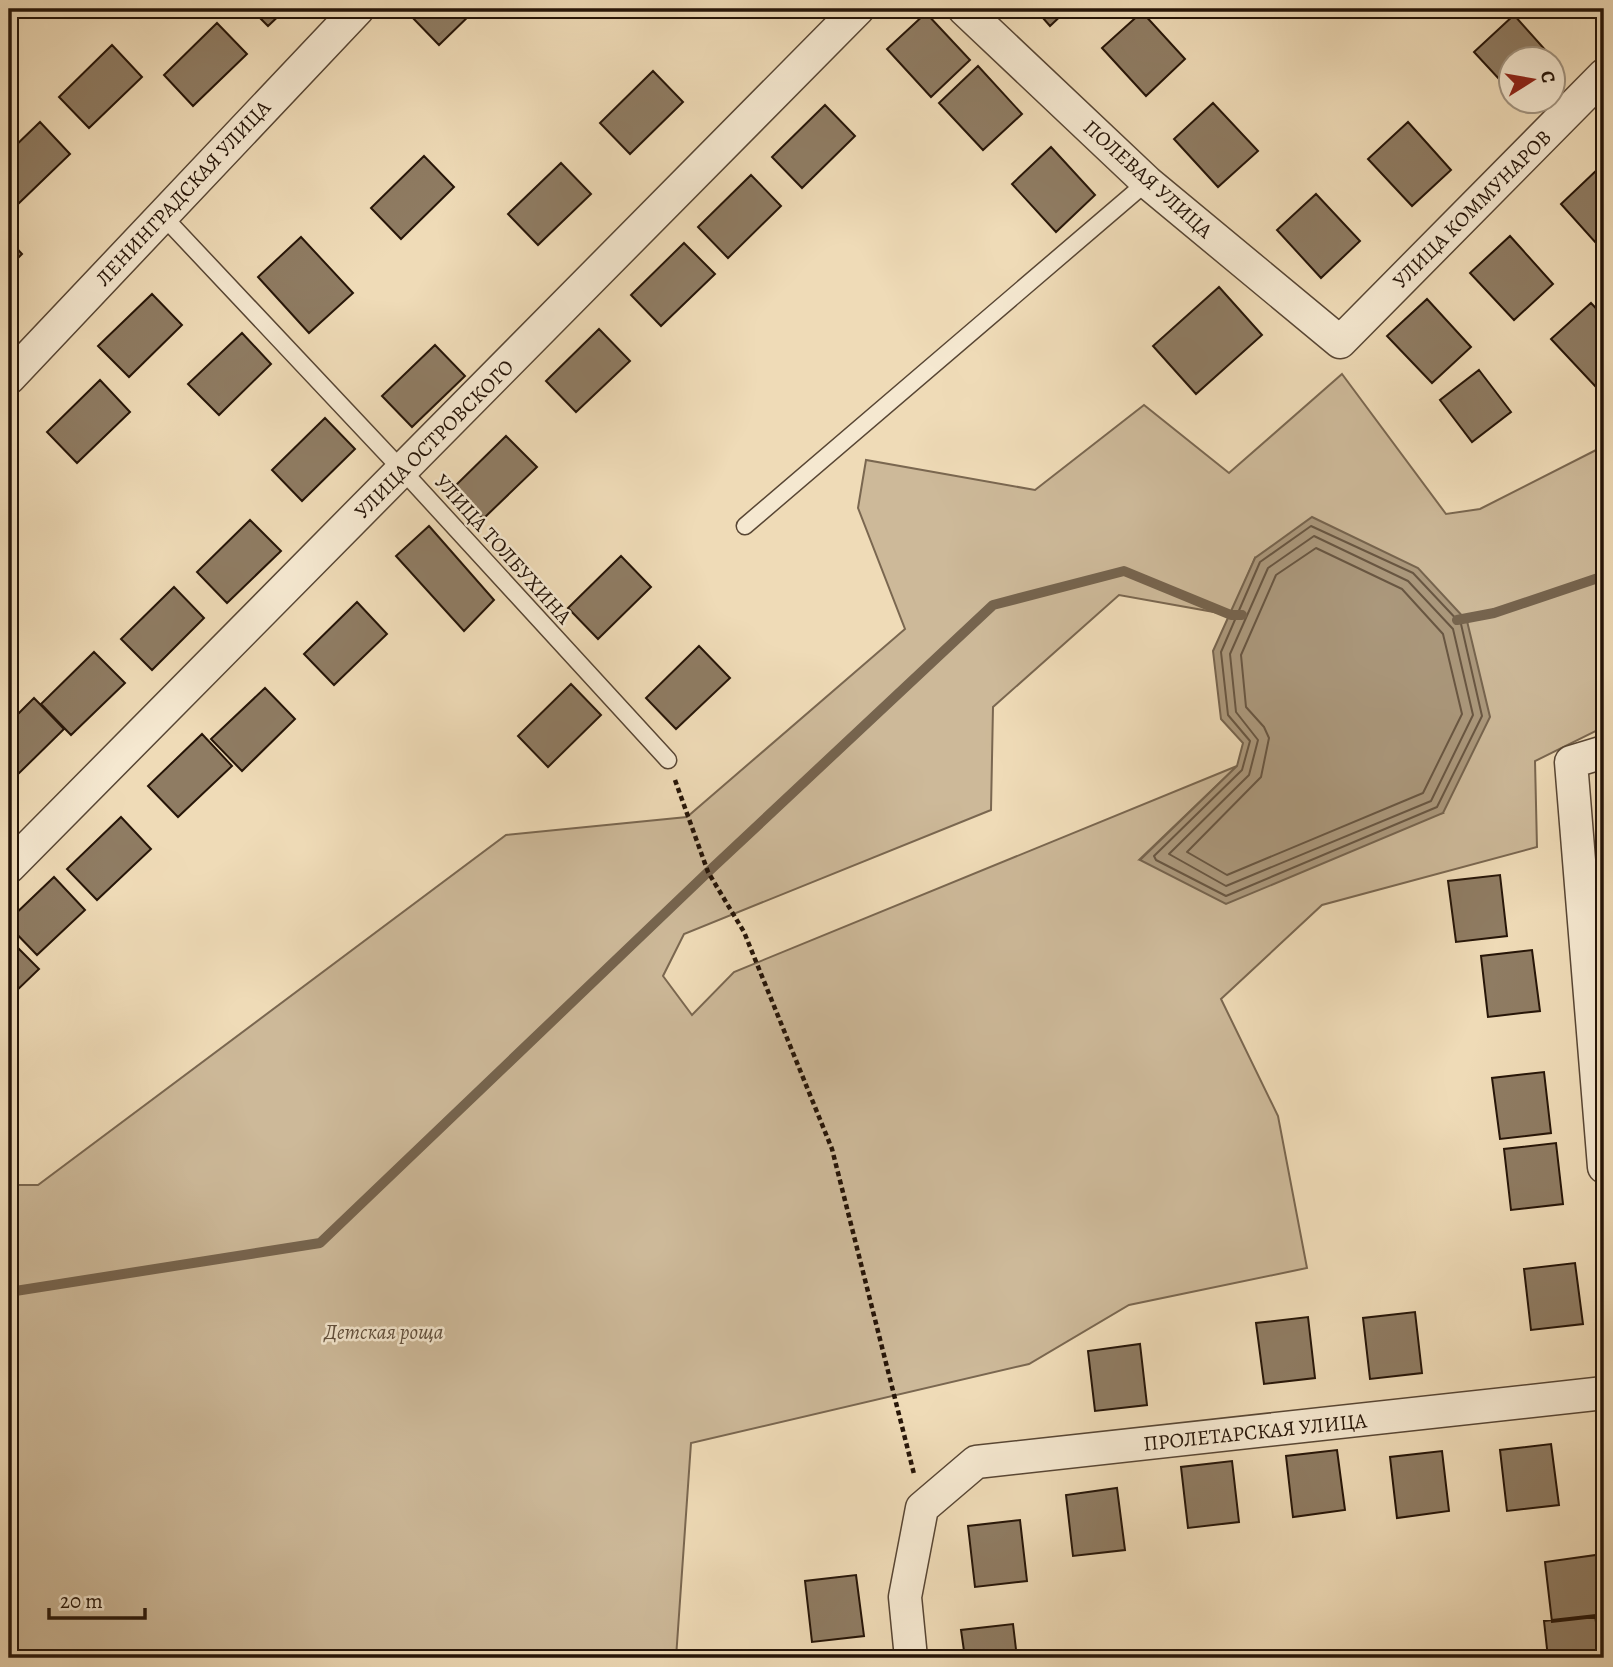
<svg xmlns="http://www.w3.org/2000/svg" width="1613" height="1667" font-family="Alegreya,serif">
<rect width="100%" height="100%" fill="#efdbb7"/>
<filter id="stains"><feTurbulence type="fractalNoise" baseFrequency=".00286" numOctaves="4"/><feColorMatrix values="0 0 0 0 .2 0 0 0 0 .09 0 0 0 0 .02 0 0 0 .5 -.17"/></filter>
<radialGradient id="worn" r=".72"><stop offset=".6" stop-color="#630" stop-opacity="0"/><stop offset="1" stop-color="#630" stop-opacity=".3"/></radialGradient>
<path fill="#cdb999" stroke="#7a6750" stroke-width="2" fill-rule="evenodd" d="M 1342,374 L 1446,514 L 1480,509 L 1604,446 L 1604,727 L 1535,761 L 1537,847 L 1322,905 L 1221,999 L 1278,1116 L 1307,1268 L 1129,1305 L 1029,1364 L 691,1443 L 676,1658 L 9,1658 L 9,1185 L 38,1185 L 506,835 L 687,817 L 905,629 L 858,508 L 866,460 L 1035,490 L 1144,405 L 1229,473 ZM 1255,558 L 1443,813 L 1140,859 L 1237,766 L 734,972 L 692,1015 L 663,976 L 684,934 L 991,810 L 993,707 L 1119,595 L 1231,615 Z"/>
<path fill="#ab987c" stroke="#76644e" stroke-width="2" d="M 1312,517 L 1418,568 L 1467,621 L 1490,717 L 1443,813 L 1226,904 L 1140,860 L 1237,766 L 1243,743 L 1221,719 L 1213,651 L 1255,558 Z"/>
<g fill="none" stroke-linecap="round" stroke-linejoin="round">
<path stroke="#685642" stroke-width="2" d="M 1311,526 L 1413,573 L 1461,624 L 1482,716 L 1437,807 L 1226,896 L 1156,860 L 1154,856 L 1242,770 L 1250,741 L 1228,715 L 1221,652 L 1260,562 Z
M 1314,536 L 1408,581 L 1453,629 L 1473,715 L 1431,801 L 1226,886 L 1169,854 L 1249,775 L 1258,740 L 1236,712 L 1230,654 L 1268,568 Z
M 1316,548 L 1402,589 L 1443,634 L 1462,714 L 1423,793 L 1227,875 L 1187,852 L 1261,777 L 1269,738 L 1264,727 L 1246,707 L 1241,655 L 1276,575 Z"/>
<path stroke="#76644e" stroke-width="10" d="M 1457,620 L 1494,613 L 1604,576
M 9,1292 L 320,1243 L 708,872 L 993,605 L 1124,571 L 1231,615 L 1242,615"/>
</g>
<path fill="#8f7c63" stroke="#261508" stroke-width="2" d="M 251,9 L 286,9 L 268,26 Z
M 414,9 L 476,9 L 439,45 L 409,14 Z
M 1035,9 L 1068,9 L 1050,26 Z
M 1142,12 L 1185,59 L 1146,96 L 1102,48 Z
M 926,13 L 970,60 L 931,97 L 887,49 Z
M 1514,15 L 1557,63 L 1554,67 L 1554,60 L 1512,60 L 1512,93 L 1474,52 Z
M 217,23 L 247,54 L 193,106 L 164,75 Z
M 112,45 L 142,77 L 89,128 L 59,97 Z
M 978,66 L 1022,114 L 983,150 L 939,103 Z
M 653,71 L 683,102 L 630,154 L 600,123 Z
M 1213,103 L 1258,151 L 1218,187 L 1174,139 Z
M 825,105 L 855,136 L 802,188 L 772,157 Z
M 40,122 L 70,154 L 17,205 L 9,197 L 9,152 Z
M 1408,122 L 1451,170 L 1412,206 L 1368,159 Z
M 1051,147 L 1095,195 L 1056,232 L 1012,184 Z
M 424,156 L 454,187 L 401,239 L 371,208 Z
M 561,163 L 591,194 L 538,245 L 508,214 Z
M 1600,167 L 1604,172 L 1604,252 L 1561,204 Z
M 751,175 L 781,206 L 728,258 L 698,227 Z
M 1316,194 L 1360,241 L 1321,278 L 1277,230 Z
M 1510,236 L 1553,284 L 1514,320 L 1470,273 Z
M 301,237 L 353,293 L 309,333 L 258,277 Z
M 9,240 L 22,254 L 9,267 Z
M 684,243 L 715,274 L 661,326 L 631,295 Z
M 1219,287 L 1262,335 L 1196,394 L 1153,346 Z
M 152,294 L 182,325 L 129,377 L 98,346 Z
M 1427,299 L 1471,347 L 1432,383 L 1387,336 Z
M 1591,303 L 1604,317 L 1604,379 L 1596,387 L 1551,339 Z
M 599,329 L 630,361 L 576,412 L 546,381 Z
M 242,333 L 271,364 L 219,415 L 188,384 Z
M 435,345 L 465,376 L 412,427 L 382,396 Z
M 1479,370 L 1511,412 L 1472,442 L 1440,400 Z
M 100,380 L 130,412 L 77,463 L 47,432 Z
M 325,418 L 355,449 L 302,501 L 272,470 Z
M 506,436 L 537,467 L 483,519 L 453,488 Z
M 250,520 L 281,551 L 227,603 L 197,572 Z
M 429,526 L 494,600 L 464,631 L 396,556 Z
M 621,556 L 651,587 L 598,639 L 568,608 Z
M 174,587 L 204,618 L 152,670 L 121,639 Z
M 357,602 L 387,634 L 334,685 L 304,654 Z
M 699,646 L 730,678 L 676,729 L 646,698 Z
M 94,652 L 125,683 L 71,735 L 41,704 Z
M 571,684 L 601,715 L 548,767 L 518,736 Z
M 265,688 L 295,719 L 242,771 L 211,739 Z
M 34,698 L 64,729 L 11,781 L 9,723 Z
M 202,734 L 232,766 L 178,817 L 148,786 Z
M 121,817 L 151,849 L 97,900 L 67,869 Z
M 1500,875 L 1507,936 L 1456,942 L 1448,881 Z
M 54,877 L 85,910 L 37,955 L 9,926 L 9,920 Z
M 9,939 L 39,969 L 9,998 Z
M 1532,950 L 1540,1011 L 1488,1017 L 1481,956 Z
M 1544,1072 L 1551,1133 L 1500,1139 L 1492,1078 Z
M 1556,1143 L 1563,1204 L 1511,1210 L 1504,1149 Z
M 1575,1263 L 1583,1324 L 1531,1330 L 1524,1269 Z
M 1415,1312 L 1422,1373 L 1370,1379 L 1363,1318 Z
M 1308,1317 L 1315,1378 L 1264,1384 L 1256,1323 Z
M 1140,1344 L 1147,1405 L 1095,1411 L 1088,1351 Z
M 1551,1444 L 1559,1505 L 1507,1511 L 1500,1450 Z
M 1337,1450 L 1345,1510 L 1293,1517 L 1286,1456 Z
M 1442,1451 L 1449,1511 L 1397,1518 L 1390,1457 Z
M 1232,1461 L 1239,1522 L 1188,1528 L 1181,1467 Z
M 1117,1488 L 1125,1550 L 1073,1556 L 1066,1495 Z
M 1020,1520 L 1027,1581 L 975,1587 L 968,1526 Z
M 1596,1555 L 1604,1616 L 1552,1622 L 1545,1562 Z
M 856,1575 L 864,1636 L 812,1642 L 805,1581 Z
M 1595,1615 L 1601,1658 L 1548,1658 L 1544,1621 Z
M 1013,1624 L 1017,1658 L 965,1658 L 961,1630 Z"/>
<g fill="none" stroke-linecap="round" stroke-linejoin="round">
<g stroke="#584634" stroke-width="19">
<path id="lane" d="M 162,215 L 403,471 L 668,760
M 745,526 L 1147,182"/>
</g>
<g stroke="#584634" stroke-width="35">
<path id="street" d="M 964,9 L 1147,182 L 1340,342 L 1604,75
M 9,378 L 358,9
M 1604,752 L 1571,762 L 1604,1167
M 9,867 L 858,9
M 911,1658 L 905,1597 L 922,1508 L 976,1462 L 1604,1393"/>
</g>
<path stroke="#261508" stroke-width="4.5" stroke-dasharray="5 3.5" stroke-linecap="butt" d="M 675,780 L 708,872 L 744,932 L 832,1149 L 914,1474"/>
<use href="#lane" stroke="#f5e8d0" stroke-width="16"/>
<use href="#street" stroke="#f5e8d0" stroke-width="32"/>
</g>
<g text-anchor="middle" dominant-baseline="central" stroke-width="5" stroke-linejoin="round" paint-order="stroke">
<g font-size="21" fill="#261508" stroke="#f5e8d0">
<text transform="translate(1148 179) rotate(42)">ПОЛЕВАЯ УЛИЦА</text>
<text transform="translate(183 193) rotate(-47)">ЛЕНИНГРАДСКАЯ УЛИЦА</text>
<text transform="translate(1472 209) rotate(-45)">УЛИЦА КОММУНАРОВ</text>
<text transform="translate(434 439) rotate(-45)">УЛИЦА ОСТРОВСКОГО</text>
<text transform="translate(503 549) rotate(48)">УЛИЦА ТОЛБУХИНА</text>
<text transform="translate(1255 1432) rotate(-6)">ПРОЛЕТАРСКАЯ УЛИЦА</text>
</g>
<g font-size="21" font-style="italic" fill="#604e3b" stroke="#f5e8d0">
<text x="384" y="1332">Детская роща</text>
</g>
</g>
<rect width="1613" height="1667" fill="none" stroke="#efdbb7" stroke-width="35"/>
<rect x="10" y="10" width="1592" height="1646" fill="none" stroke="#261508" stroke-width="3.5"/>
<rect x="18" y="18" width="1578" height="1632" fill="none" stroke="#261508" stroke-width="2"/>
<g transform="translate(1532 80) rotate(79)"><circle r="33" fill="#f5e8d0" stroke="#a29480" stroke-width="2"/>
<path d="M0-5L12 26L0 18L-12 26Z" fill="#8f2418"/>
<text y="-10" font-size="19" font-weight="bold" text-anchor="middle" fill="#261508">С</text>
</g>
<path d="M49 1608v10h96v-10" fill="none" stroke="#261508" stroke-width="3.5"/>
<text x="60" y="1608" font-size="21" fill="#261508" stroke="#f5e8d0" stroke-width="5" paint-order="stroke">20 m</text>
<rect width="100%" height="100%" filter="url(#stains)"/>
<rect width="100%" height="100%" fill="url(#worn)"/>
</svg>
